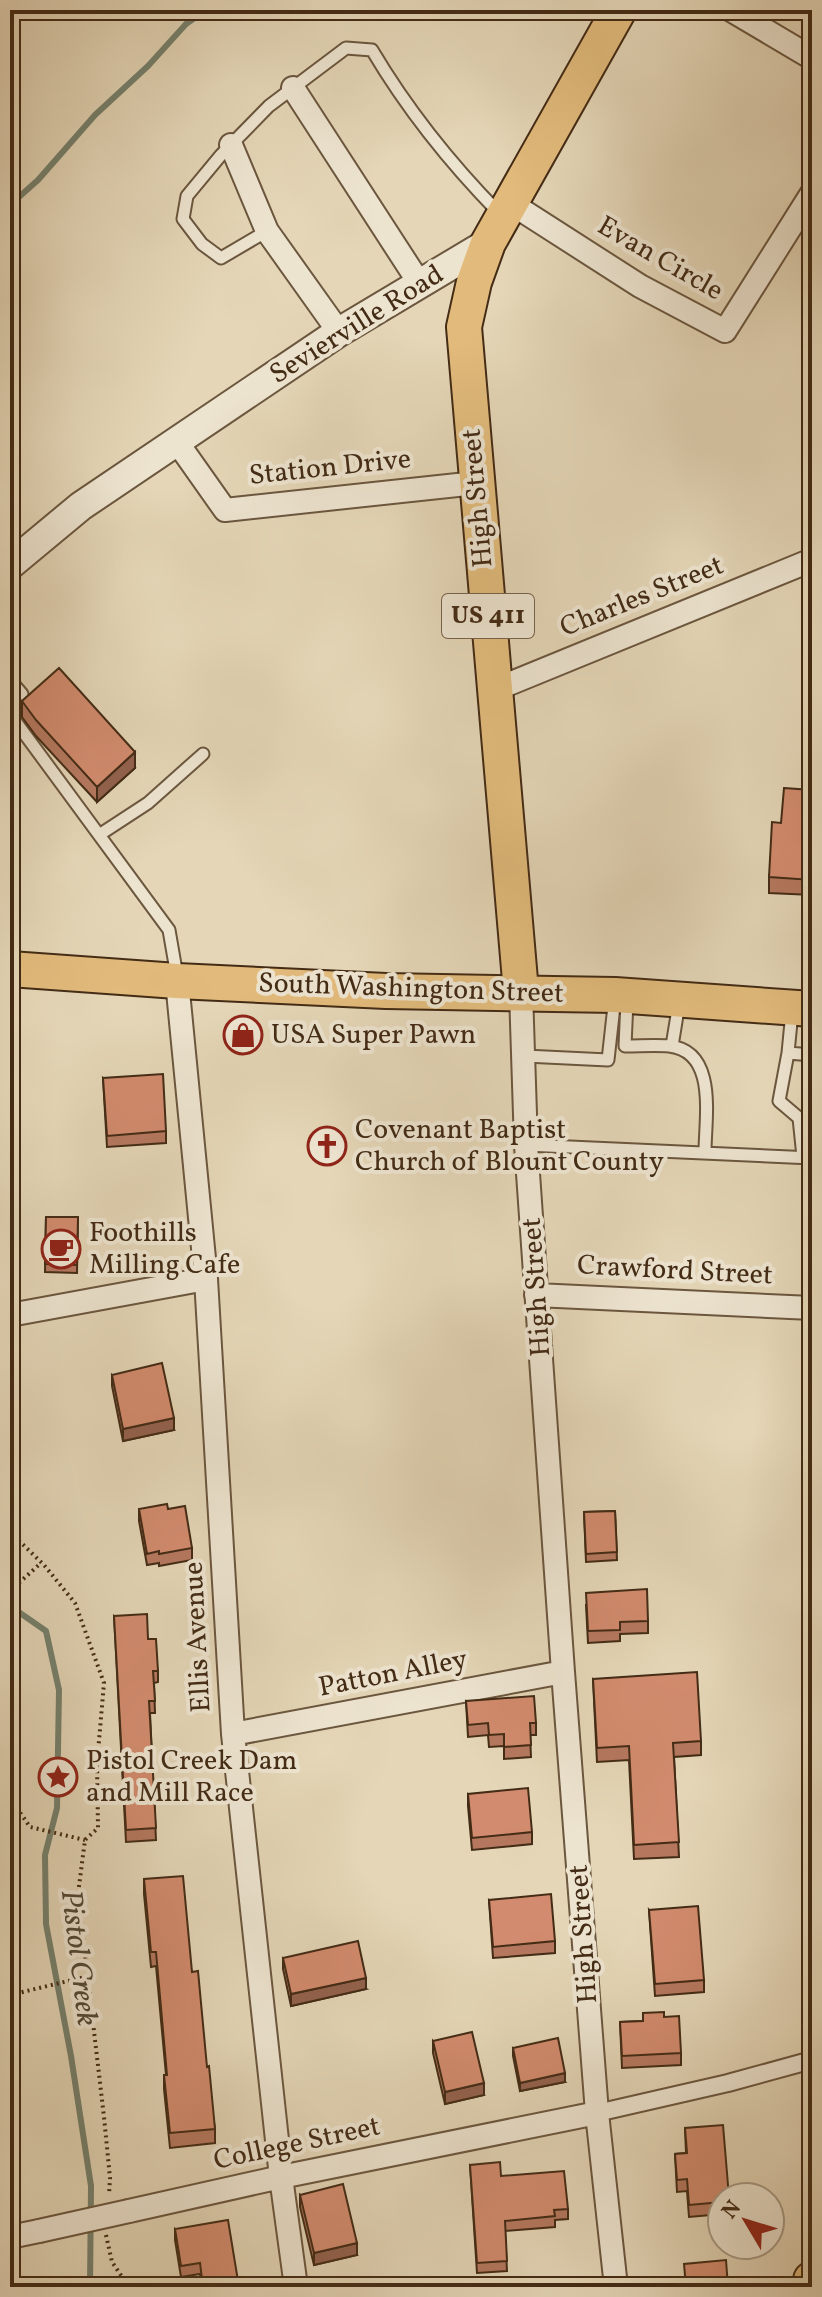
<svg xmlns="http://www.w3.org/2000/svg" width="822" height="2297" font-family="Vollkorn,serif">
<rect width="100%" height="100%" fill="#e4d6b7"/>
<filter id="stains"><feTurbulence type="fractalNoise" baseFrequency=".0025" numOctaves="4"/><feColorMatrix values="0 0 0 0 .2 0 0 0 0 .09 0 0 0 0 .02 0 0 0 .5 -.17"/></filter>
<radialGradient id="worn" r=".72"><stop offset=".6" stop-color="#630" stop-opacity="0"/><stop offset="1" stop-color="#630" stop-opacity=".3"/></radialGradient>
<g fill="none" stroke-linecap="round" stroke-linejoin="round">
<path stroke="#75816e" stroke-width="6" d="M 10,205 L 38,180 L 95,115 L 148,66 L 186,24 L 206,10
M 10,1606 L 46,1631 L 59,1690 L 57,1808 L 45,1855 L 46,1924 L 71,2056 L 91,2186 L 90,2287"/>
<g stroke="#6b563e" stroke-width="15">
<path id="service" d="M 267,231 L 221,258 L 202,244 L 183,219 L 187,196 L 221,155 L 269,106 L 346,48 L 372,50 C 407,109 451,164 499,213
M 10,680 L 22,694 L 10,704
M 10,714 L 169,930 L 177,976
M 99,835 L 148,803 L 203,754
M 627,1001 L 625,1046 C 640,1046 655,1045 669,1046 C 718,1051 705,1118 705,1152
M 792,1012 L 788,1053 L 812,1055
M 672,1046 L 679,1003
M 788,1053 L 779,1101 L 799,1118 L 803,1157
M 525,1056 L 608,1060 L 615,997
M 526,1145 L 812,1158"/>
</g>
<g stroke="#6b563e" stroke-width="20">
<path id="pedestrian" d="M 597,2113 L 728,2083 L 812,2060"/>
</g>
<g stroke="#6b563e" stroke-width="26">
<path id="minor" d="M 731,10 L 812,58
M 293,88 L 420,284
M 231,145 L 267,231 L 339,332
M 509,202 L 640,286 L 725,331 L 812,193
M 177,442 L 225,510 L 476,483
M 494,690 L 812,560
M 177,981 L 206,1279 L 233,1734 L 281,2177 L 296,2287
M 521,992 L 526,1145 L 563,1672 L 597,2113 L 616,2287
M 536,1295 L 812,1308
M 10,1315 L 206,1279
M 233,1734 L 563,1672
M 129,2211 L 281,2177 L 597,2113
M 10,2237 L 39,2231"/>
</g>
<g stroke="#6b563e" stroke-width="32">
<path id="tertiary" d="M 10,565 L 81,506 L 339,332 L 488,243"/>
</g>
<g stroke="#432b15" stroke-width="38">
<path id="primary" d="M 10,969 L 177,981 L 386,991 L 615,995 L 812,1009
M 521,992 L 464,327 L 474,282 L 488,243 L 619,10"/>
</g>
<g stroke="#432b15" stroke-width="40">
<path id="trunk" d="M 811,2287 L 812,2280"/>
</g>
<path stroke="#432b15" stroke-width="4" stroke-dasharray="2 4" stroke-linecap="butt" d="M 10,1532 L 44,1565 L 75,1603 L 104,1683 L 97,1764 L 98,1828 L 85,1840 L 78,1894 L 104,2117 L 110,2178 L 109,2195
M 10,1591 L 41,1563
M 10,1798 L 30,1827 L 85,1840
M 10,1995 L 89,1976
M 106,2235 L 112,2262 L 129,2287"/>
<use href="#service" stroke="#ede4d0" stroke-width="11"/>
<use href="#pedestrian" stroke="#ede4d0" stroke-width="16"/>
<use href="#minor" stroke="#ede4d0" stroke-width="22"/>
<use href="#tertiary" stroke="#ede4d0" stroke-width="28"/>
<use href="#primary" stroke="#e2bb7c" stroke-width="34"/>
<use href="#trunk" stroke="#e2bb7c" stroke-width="36"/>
<g stroke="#6b563e" stroke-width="26" stroke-linecap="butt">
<path id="minor-bridge" d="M 39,2231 L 129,2211"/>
</g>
<use href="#minor-bridge" stroke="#ede4d0" stroke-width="22"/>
</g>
<path fill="#b5785f" stroke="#432b15" stroke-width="2" d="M 22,701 L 135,768 L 97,802 L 36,736 L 22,717 Z
M 812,790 L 812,895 L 769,893 L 769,877 L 781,823 Z
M 812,920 L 812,956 L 810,956 Z
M 103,1078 L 166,1131 L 166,1143 L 107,1147 Z
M 46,1217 L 78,1217 L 77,1273 L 45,1272 Z
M 112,1375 L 174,1430 L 123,1441 L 112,1386 Z
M 139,1509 L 168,1509 L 192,1548 L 192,1560 L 159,1566 L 159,1563 L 147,1565 L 139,1521 Z
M 615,1511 L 617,1560 L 586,1562 L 584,1512 Z
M 586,1605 L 648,1621 L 648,1633 L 620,1634 L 620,1641 L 588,1643 Z
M 114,1616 L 148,1639 L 158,1671 L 158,1682 L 154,1683 L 155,1713 L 150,1713 L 156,1840 L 126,1842 Z
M 593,1679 L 701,1741 L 701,1755 L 674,1757 L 679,1857 L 634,1859 L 629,1760 L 597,1762 Z
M 466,1701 L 536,1723 L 536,1735 L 530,1735 L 531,1757 L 504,1759 L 504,1746 L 489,1747 L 488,1735 L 468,1737 Z
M 468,1794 L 532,1832 L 532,1844 L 472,1850 L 468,1806 Z
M 144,1879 L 192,1972 L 215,2129 L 215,2143 L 170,2148 L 164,2089 L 164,2075 L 166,2075 L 156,1966 L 151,1967 L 144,1894 Z
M 489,1900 L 555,1941 L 555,1953 L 493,1958 Z
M 649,1910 L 704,1980 L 704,1992 L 655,1996 Z
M 283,1958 L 366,1989 L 291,2006 L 283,1969 Z
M 664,2017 L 681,2053 L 681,2065 L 622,2068 L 620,2022 L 643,2021 Z
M 433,2041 L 484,2095 L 445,2104 L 433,2053 Z
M 513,2048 L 565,2082 L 520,2091 L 513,2056 Z
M 685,2128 L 722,2197 L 722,2214 L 689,2217 L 687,2191 L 677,2192 L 675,2154 L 686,2153 Z
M 470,2165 L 501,2176 L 568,2209 L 568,2219 L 555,2220 L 555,2227 L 505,2231 L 507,2271 L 477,2273 Z
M 300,2195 L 357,2255 L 314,2265 L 300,2207 Z
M 175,2229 L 239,2287 L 202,2287 L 200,2274 L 181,2277 L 175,2240 Z"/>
<path fill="#93614d" stroke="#432b15" stroke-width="2" d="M 135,752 L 135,768 L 97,802 L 97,787 Z
M 174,1418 L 174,1430 L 123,1441 L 123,1429 Z
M 366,1978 L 366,1989 L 291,2006 L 291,1994 Z
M 565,2073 L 565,2082 L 520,2091 L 520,2083 Z
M 484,2083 L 484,2095 L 445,2104 L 445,2092 Z
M 357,2243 L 357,2255 L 314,2265 L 314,2253 Z"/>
<path fill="#d28b6e" stroke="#432b15" stroke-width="2" d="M 59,668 L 135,752 L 97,787 L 36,720 L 22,701 Z
M 784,788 L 812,790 L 812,880 L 769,877 L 772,822 L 781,823 Z
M 811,920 L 812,920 L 812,941 L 810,941 Z
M 163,1074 L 166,1131 L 107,1136 L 103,1078 Z
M 46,1217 L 78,1217 L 77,1265 L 45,1264 Z
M 162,1363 L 174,1418 L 123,1429 L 112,1375 Z
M 167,1504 L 168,1509 L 185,1506 L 192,1548 L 159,1554 L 159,1551 L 147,1554 L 139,1509 Z
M 615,1511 L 617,1552 L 586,1554 L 584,1512 Z
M 647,1589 L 648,1621 L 620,1622 L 620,1630 L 588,1631 L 586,1593 Z
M 147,1614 L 148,1639 L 156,1639 L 158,1671 L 153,1671 L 155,1701 L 149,1701 L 156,1828 L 126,1830 L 114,1616 Z
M 697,1672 L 701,1741 L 673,1743 L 679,1842 L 634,1845 L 629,1746 L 597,1748 L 593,1679 Z
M 534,1696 L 536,1723 L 530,1723 L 531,1745 L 504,1747 L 504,1734 L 489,1735 L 488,1723 L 468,1725 L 466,1701 Z
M 528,1788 L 532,1832 L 472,1838 L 468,1794 Z
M 183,1876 L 192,1972 L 198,1971 L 207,2067 L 209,2066 L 215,2129 L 170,2133 L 164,2075 L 167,2075 L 156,1952 L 151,1952 L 144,1879 Z
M 551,1894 L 555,1941 L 493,1947 L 489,1900 Z
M 698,1906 L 704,1980 L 655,1984 L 649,1910 Z
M 358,1941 L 366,1978 L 291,1994 L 283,1958 Z
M 664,2012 L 664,2017 L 679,2016 L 681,2053 L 622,2056 L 620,2022 L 643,2021 L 643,2013 Z
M 472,2032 L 484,2083 L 445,2092 L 433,2041 Z
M 558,2038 L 565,2073 L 520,2083 L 513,2048 Z
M 723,2125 L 729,2197 L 722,2197 L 722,2202 L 689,2205 L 687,2179 L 677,2180 L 675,2154 L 687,2153 L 685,2128 Z
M 500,2162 L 501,2176 L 564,2171 L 568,2209 L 554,2210 L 555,2216 L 505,2221 L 507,2261 L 477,2263 L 470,2165 Z
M 343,2184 L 357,2243 L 314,2253 L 300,2195 Z
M 228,2220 L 239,2287 L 203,2287 L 200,2263 L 181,2266 L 175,2229 Z
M 726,2260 L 728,2287 L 686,2287 L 684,2264 Z"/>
<defs>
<g id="shop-ring" transform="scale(2)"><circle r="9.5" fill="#ede4d0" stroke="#8f2418" stroke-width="1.5"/><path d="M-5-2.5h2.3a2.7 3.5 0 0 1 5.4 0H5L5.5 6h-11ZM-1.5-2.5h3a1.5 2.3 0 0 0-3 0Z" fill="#8f2418"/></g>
<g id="church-ring" transform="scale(2)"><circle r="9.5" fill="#ede4d0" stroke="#8f2418" stroke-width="1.5"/><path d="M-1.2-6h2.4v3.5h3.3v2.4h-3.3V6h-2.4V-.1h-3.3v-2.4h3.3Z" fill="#8f2418"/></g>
<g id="cafe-ring" transform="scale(2)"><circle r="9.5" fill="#ede4d0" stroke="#8f2418" stroke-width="1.5"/><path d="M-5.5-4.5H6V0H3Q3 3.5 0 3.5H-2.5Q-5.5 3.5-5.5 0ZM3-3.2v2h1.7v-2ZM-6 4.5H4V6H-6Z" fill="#8f2418"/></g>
<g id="sight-ring" transform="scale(2)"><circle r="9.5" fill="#ede4d0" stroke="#8f2418" stroke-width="1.5"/><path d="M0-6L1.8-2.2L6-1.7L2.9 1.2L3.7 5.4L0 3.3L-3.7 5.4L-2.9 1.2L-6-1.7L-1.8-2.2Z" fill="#8f2418"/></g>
</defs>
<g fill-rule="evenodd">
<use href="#shop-ring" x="243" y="1035"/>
<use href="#church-ring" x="327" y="1146"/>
<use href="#cafe-ring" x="61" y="1249"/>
<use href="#sight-ring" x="58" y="1777"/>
</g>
<g text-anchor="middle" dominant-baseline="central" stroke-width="8" stroke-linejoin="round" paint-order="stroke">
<rect fill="#ede4d0" stroke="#76624d" stroke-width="2" x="442" y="594" width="92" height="44" rx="6"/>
<g font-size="26" font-weight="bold" fill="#432b15">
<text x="488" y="616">US 411</text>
</g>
<g font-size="28" fill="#432b15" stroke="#ede4d0">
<text transform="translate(660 259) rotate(30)">Evan Circle</text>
<text transform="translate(357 325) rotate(-32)">Sevierville Road</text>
<text transform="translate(330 468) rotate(-6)">Station Drive</text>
<text transform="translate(478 498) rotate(-95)">High Street</text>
<text transform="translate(642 597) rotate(-22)">Charles Street</text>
<text transform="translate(411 989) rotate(2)">South Washington Street</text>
<text transform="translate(675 1271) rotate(3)">Crawford Street</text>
<text transform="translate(537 1287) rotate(-94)">High Street</text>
<text transform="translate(198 1637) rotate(-93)">Ellis Avenue</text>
<text transform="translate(393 1674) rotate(-11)">Patton Alley</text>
<text transform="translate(584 1934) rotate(-94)">High Street</text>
<text transform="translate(297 2144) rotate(-12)">College Street</text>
</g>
<g font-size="28" fill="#432b15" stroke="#ede4d0" text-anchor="start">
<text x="271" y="1035">USA Super Pawn</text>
<text x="355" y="1130">Covenant Baptist<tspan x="355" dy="32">Church of Blount County</tspan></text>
<text x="89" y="1233">Foothills<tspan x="89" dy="32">Milling Cafe</tspan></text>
<text x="86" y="1761">Pistol Creek Dam<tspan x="86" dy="32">and Mill Race</tspan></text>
</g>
<g font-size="30" font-style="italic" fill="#544833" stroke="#ede4d0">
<text transform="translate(78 1958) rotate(83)">Pistol Creek</text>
</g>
</g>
<rect width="822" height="2297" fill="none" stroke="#e4d6b7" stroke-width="40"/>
<rect x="12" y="12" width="798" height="2273" fill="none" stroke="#432b15" stroke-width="4"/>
<rect x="20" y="20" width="782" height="2257" fill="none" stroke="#432b15" stroke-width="2"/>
<g transform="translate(746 2221) rotate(308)"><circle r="38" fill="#ede4d0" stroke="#a99a85" stroke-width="2"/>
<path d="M0-6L14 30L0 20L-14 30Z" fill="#8f2418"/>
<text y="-12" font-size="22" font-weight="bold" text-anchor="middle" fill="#432b15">N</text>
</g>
<rect width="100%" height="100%" filter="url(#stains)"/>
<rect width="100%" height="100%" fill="url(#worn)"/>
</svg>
